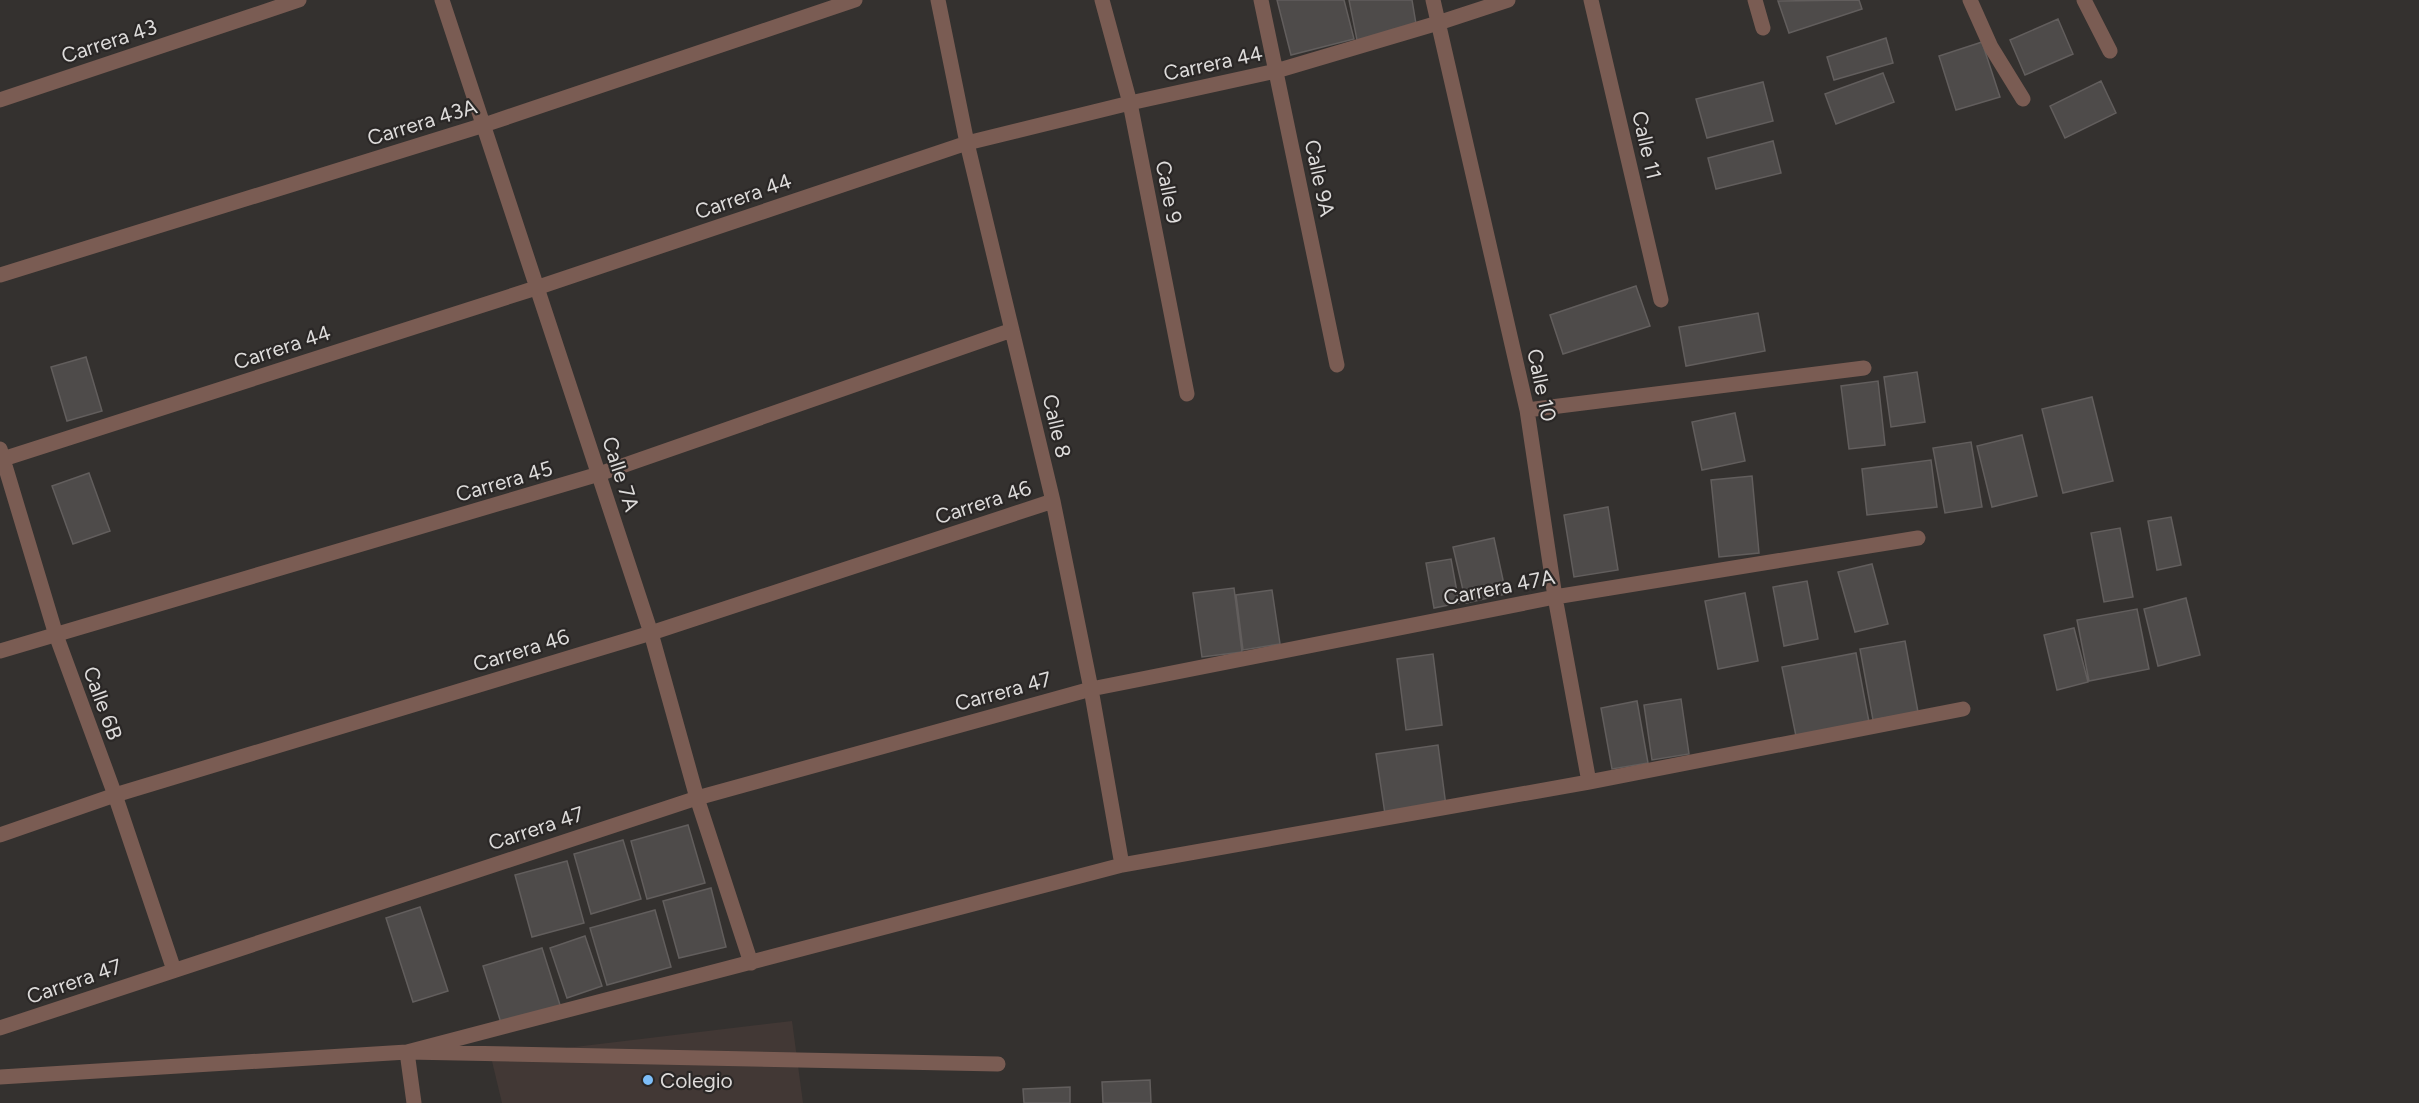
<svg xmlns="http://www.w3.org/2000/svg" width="2419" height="1103" font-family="Figtree,sans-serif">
<rect width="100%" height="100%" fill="#34312f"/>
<path fill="#423835" d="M 792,1021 L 803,1103 L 502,1103 L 491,1057 Z"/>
<path fill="#4e4b4a" stroke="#625e5d" stroke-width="1.5" d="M 1277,0 L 1344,0 L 1354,39 L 1291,55 Z
M 1349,0 L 1412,0 L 1417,30 L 1357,40 Z
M 1859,0 L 1862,9 L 1789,33 L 1778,1 Z
M 2058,19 L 2073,54 L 2025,75 L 2010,40 Z
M 1886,38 L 1893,63 L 1834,80 L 1827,57 Z
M 1982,42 L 2000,97 L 1956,110 L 1939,56 Z
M 1883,73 L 1894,102 L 1836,124 L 1825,94 Z
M 2101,81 L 2116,113 L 2065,138 L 2050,106 Z
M 1763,82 L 1773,121 L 1707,138 L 1696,99 Z
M 1773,141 L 1781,173 L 1716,189 L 1708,158 Z
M 1636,286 L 1650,326 L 1563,354 L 1550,315 Z
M 1758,313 L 1765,351 L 1686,366 L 1679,327 Z
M 86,357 L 102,411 L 67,421 L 51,367 Z
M 1917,372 L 1925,422 L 1891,427 L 1884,377 Z
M 1878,381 L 1885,445 L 1849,449 L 1841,386 Z
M 2092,397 L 2113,481 L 2063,493 L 2042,409 Z
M 1735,413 L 1745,461 L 1702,470 L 1692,422 Z
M 2022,435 L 2037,496 L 1992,507 L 1977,446 Z
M 1971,442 L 1982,507 L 1945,513 L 1933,448 Z
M 1931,460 L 1937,507 L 1867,515 L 1862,469 Z
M 89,473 L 110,531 L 73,544 L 52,486 Z
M 1752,476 L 1759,553 L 1719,557 L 1711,480 Z
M 1608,507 L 1618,570 L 1574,577 L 1564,515 Z
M 2171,517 L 2181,565 L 2157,570 L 2148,521 Z
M 2120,528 L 2133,597 L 2104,602 L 2091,533 Z
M 1494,538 L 1506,594 L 1466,603 L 1453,547 Z
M 1451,559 L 1459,603 L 1434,608 L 1426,563 Z
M 1872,564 L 1888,624 L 1855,632 L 1838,572 Z
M 1807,581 L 1818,639 L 1784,646 L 1773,587 Z
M 1234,588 L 1242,652 L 1202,657 L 1193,593 Z
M 1272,590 L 1280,644 L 1243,650 L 1236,595 Z
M 1745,593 L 1758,661 L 1718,669 L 1705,601 Z
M 2186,598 L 2200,655 L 2158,666 L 2144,609 Z
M 2137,609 L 2149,669 L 2089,681 L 2077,620 Z
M 2074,628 L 2088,682 L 2057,690 L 2044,635 Z
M 1905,641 L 1918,712 L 1873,720 L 1860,649 Z
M 1856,653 L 1869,722 L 1796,736 L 1782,667 Z
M 1433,654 L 1442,725 L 1406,730 L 1397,659 Z
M 1681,699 L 1689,754 L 1652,760 L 1644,705 Z
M 1637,701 L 1648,763 L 1612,769 L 1601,708 Z
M 1438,745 L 1446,806 L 1385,814 L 1376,754 Z
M 688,825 L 705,883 L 647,899 L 631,841 Z
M 623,840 L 641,899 L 591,914 L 574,854 Z
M 567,861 L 584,923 L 532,937 L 515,875 Z
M 711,888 L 726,947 L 679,958 L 663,901 Z
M 420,907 L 448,991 L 413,1002 L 386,918 Z
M 655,910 L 671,967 L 607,985 L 590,928 Z
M 585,936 L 602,986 L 567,998 L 550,948 Z
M 542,948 L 561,1008 L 502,1026 L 483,966 Z
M 1150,1080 L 1151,1103 L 1103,1103 L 1102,1082 Z
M 1070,1087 L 1070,1103 L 1024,1103 L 1023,1089 Z"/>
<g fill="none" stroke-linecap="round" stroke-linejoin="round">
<path stroke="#7a5c53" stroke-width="15" d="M 442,0 L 651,633 L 697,798 L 751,963
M 938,0 L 967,143 L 1053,501 L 1091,689 L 1122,865
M 1102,0 L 1130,103 L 1187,394
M 1261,0 L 1337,365
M 1433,0 L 1527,410 L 1555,597 L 1589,782
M 1591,0 L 1661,300
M 1755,0 L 1763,28
M 1970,0 L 1991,47 L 2023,99
M 2084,0 L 2110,51
M 0,100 L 299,0
M 0,275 L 484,125 L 855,0
M 1527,410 L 1864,368
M 0,449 L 56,635 L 115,795 L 174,970
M 0,460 L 536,288 L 967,143 L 1130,103 L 1276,71 L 1438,23 L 1508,0
M 0,651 L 599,474 L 1012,330
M 0,835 L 115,795 L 651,633 L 1053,501
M 0,1028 L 697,798 L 1091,689 L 1555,597 L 1918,538
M 0,1077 L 407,1052 L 1122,865 L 1589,782 L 1963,709
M 414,1103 L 407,1052 L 998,1064"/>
</g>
<circle fill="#7dbef9" stroke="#2a2726" stroke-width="2" cx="648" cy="1080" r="6"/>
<g text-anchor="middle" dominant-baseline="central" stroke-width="4.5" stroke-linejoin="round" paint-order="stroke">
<g font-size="21" fill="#dddbda" stroke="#2a2726">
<text transform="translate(109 41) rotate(-18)">Carrera 43</text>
<text transform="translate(1213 63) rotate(-12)">Carrera 44</text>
<text transform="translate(422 122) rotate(-17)">Carrera 43A</text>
<text transform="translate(1647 145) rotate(77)">Calle 11</text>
<text transform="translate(1320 178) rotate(78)">Calle 9A</text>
<text transform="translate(1169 192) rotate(79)">Calle 9</text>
<text transform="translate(743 196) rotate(-19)">Carrera 44</text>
<text transform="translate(282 347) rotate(-18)">Carrera 44</text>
<text transform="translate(1542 385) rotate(78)">Calle 10</text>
<text transform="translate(1057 426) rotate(77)">Calle 8</text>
<text transform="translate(621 474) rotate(72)">Calle 7A</text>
<text transform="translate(504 481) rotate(-16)">Carrera 45</text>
<text transform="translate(983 502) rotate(-18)">Carrera 46</text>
<text transform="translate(1499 587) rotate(-11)">Carrera 47A</text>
<text transform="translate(521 650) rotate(-17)">Carrera 46</text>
<text transform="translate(1003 691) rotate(-15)">Carrera 47</text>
<text transform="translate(103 703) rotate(70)">Calle 6B</text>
<text transform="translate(536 828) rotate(-18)">Carrera 47</text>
<text transform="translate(74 981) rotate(-19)">Carrera 47</text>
</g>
<g font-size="21" fill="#dddbda" stroke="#2a2726" text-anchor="start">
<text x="660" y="1080">Colegio</text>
</g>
</g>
</svg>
